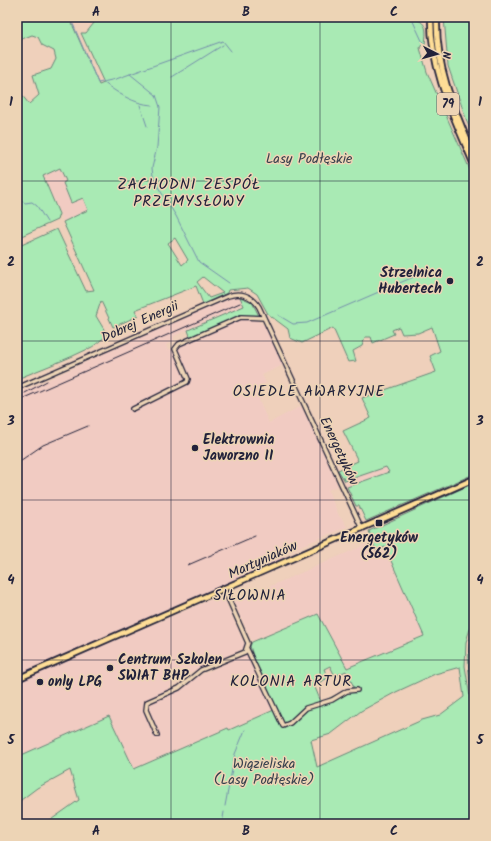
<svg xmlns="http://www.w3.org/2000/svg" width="491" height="841" font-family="Kalam,sans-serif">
<rect width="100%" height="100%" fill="#efd0bb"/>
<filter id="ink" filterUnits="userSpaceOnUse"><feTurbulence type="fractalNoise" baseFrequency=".025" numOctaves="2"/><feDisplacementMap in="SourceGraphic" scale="8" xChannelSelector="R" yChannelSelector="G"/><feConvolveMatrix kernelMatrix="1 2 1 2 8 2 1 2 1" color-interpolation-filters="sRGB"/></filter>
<g filter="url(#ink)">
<path fill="#f1cbc2" d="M 60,168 L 66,181 L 63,183 L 71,203 L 83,198 L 88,210 L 63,222 L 43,176 Z
M 234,297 L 240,297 L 244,306 L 174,336 L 174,341 L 166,345 L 168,350 L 240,320 L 251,319 L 258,321 L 266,327 L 283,365 L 262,375 L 266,383 L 258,387 L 263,398 L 259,400 L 260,403 L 269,423 L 301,406 L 315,433 L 338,486 L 328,490 L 339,516 L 343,520 L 347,527 L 288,551 L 285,553 L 284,558 L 265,566 L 260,570 L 43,666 L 25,673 L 22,668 L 17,670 L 17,393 L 28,389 L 125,344 Z
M 386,467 L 389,472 L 347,487 L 345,481 Z
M 371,539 L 376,551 L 384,547 L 424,635 L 347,668 L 318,614 L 252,641 L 234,602 L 367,544 L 365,541 Z
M 222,595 L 245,645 L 243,649 L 173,680 L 169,690 L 248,653 L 274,709 L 229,730 L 227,728 L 134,769 L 109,717 L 17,757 L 17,682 Z"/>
<path fill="#a9eab4" stroke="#668678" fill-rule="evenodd" d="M 17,17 L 69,17 L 99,85 L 104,83 L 81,33 L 86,33 L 94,23 L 94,17 L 408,17 C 427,21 427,27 425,44 L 422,44 L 420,48 L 427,72 L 474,179 L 474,474 L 366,521 L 359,506 L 356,506 L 347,487 L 389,472 L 386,467 L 345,481 L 338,470 L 358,461 L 343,431 L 371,418 L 362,398 L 436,372 L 430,356 L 440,351 L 432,327 L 418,333 L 402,334 L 399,327 L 392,330 L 394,334 L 373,343 L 371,337 L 365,337 L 362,346 L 353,351 L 356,361 L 348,362 L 333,328 L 302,343 L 290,338 L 288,329 L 268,314 L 257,294 L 248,288 L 228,290 L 227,293 L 203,304 L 196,286 L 135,310 L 138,316 L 113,327 L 101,301 L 96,316 L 108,336 C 100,339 97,345 90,348 C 66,360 41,369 17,379 L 17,247 L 57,229 L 86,291 L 94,290 L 63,222 L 88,210 L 83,198 L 71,203 L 63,183 L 66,181 L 60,168 L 43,176 L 59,214 L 57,220 L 17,238 L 17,83 L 21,94 L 29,104 L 39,95 L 33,75 L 51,69 L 56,59 L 54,51 L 42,45 L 38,37 L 32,35 L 17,41 ZM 175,238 L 188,260 L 182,265 L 168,243 ZM 203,277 L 223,293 L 209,298 L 197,282 Z
M 444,17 L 474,17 L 474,142 L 448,66 Z
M 240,297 L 252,302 L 259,316 L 240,316 L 193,337 L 190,336 L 188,330 L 244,306 Z
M 474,483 L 474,615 L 466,642 L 465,666 L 474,722 L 474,824 L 174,824 L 173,822 L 169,824 L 45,824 L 79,800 L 70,770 L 37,788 L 17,803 L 17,757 L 109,716 L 134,769 L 228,728 L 229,730 L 274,710 L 259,675 L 250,646 L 252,642 L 318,614 L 347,668 L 424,636 L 385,547 L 376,551 L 369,531 ZM 330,666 L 335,676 L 346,671 L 354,687 L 321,702 L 314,685 L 328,678 L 324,669 ZM 460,667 L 464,697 L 440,715 L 422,720 L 317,767 L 311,740 L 331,734 L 361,711 L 396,692 L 435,674 Z
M 474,622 L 474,706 C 468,677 465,650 474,622 Z"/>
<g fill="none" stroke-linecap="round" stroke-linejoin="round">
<path stroke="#748fab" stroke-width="1" d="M 70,17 L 98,83 L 116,79 L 223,41 L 231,51
M 411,17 L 424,45
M 130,74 L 156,95 L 160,107 L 157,147 L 152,168 L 153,176 L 158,187 L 176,216 L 199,262 L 229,283
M 172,77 L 223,45
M 103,82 C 117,93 134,104 152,105
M 140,105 L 147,126
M 17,199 L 25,203 L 32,202 L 37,206 L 47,222
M 278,315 L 293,324 L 307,323 L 418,275
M 225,806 L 235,754 L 245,730
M 222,824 L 224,812"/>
<g stroke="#22223b" stroke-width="6">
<path id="minor" d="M 452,17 L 474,19
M 17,388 L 228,296 C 240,292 252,295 259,307 L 362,529
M 133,409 L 187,382 L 188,379 L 175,349 L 179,344 L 241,317 L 264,318
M 247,649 L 283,726 L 290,723 L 306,708 L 332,700 L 347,691 L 357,690
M 157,735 L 146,710 L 147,702 L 179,688 L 201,670 L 245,652 L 248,643 L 224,589"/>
</g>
<g stroke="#22223b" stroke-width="8">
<path id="major" d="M 431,17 C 430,70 454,117 474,165
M 437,17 C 435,67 455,111 474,156
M 17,679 L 474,479"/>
</g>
<use href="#minor" stroke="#edd4b5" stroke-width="3.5"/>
<use href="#major" stroke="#fedd96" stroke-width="4.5"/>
<path stroke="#22223b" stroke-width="1" d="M 25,393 L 47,381
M 17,401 L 240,303
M 17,420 L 22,412
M 17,463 L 43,445 L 88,426
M 188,565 L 255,536"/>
</g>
</g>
<path fill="none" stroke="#22223b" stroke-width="1" stroke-opacity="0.55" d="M 171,17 L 171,824M 320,17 L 320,824M 17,181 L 474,181M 17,341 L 474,341M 17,500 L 474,500M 17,660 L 474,660"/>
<g fill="#22223b" stroke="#edd4b5" stroke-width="1.5">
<circle cx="450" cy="281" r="4"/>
<circle cx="195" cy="448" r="4"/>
<rect x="375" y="519" width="8" height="8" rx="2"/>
<circle cx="110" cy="668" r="4"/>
<circle cx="40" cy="682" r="4"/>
</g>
<g text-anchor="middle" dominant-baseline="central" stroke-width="3" stroke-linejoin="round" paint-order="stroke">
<rect fill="#edd4b5" stroke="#5f5760" stroke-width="1" x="437" y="93" width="22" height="22" rx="3"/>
<g font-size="13" font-weight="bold" fill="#22223b">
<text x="448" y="104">79</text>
</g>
<g font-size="14" fill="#36404d" stroke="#edd4b5">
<text x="309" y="159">Lasy Podłęskie</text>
<text x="264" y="764">Wiązieliska<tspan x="264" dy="16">(Lasy Podłęskie)</tspan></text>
</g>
<g font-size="14" font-weight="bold" fill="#22223b" stroke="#edd4b5" text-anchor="start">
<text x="442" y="273" text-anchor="end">Strzelnica<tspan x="442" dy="16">Hubertech</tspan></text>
<text x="203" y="440">Elektrownia<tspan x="203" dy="16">Jaworzno II</tspan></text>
<text x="379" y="538" text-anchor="middle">Energetyków<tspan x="379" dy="16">(562)</tspan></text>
<text x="118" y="660">Centrum Szkolen<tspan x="118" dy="16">SWIAT BHP</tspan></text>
<text x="48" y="682">only LPG</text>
</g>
<g font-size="14" fill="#22223b" stroke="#edd4b5">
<text transform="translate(140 322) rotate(-24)">Dobrej Energii</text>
<text transform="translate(339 451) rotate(65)">Energetyków</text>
<text transform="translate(263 560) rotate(-24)">Martyniaków</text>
</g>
<g font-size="15" letter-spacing="1" fill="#22223b" stroke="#edd4b5">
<text x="189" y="185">ZACHODNI ZESPÓŁ<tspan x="189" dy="17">PRZEMYSŁOWY</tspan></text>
<text x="309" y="392">OSIEDLE AWARYJNE</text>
<text x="250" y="596">SIŁOWNIA</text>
<text x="291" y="682">KOLONIA ARTUR</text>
</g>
</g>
<rect width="491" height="841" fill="none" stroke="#edd4b5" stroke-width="44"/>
<g transform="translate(437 54) rotate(96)" stroke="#edd4b5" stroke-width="3" paint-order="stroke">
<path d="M0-3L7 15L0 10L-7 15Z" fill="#22223b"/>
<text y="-6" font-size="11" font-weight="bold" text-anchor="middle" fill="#22223b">N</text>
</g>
<rect x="22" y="22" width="447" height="797" fill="none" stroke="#22223b" stroke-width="1.5"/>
<g font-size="13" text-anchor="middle" font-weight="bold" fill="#22223b">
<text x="96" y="16">A</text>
<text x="246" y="16">B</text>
<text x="394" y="16">C</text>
<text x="11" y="106">1</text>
<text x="480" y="106">1</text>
<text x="11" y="266">2</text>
<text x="480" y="266">2</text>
<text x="11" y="425">3</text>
<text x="480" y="425">3</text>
<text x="11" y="584">4</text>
<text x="480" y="584">4</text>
<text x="11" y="744">5</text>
<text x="480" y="744">5</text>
<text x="96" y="835">A</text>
<text x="246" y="835">B</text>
<text x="394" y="835">C</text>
</g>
</svg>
